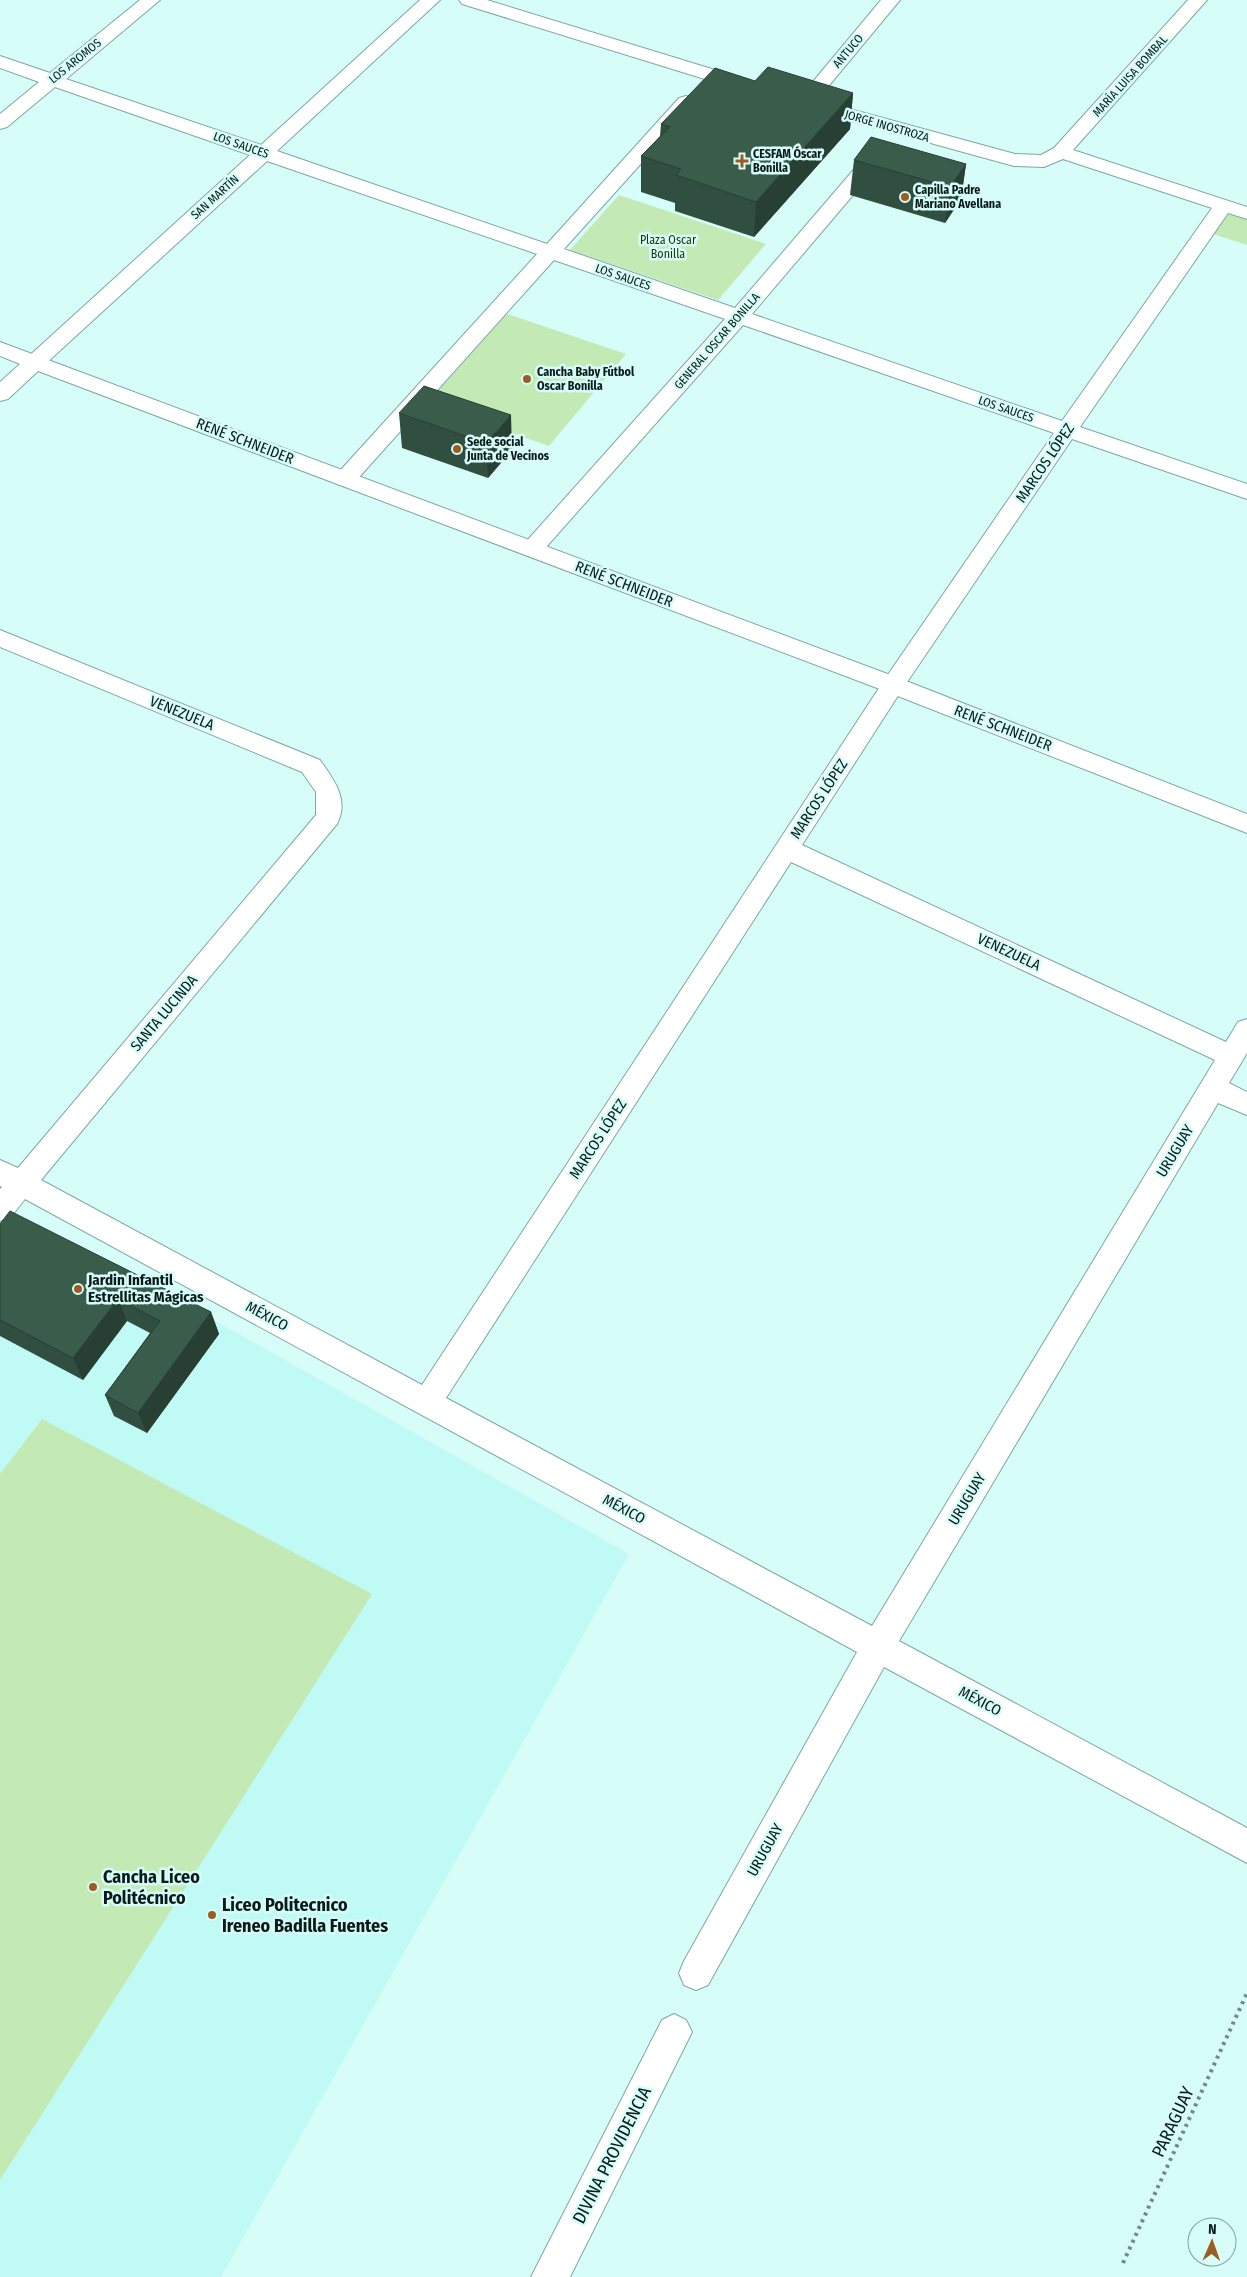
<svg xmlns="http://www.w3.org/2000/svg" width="1247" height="2277" font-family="'Fira Sans Condensed',sans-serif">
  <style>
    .built { fill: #c0faf4 }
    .green { fill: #c3eab4 }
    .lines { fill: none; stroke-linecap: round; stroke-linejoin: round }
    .street-casing { stroke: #7ba8a4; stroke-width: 2 }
    .secondary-casing { stroke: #7ba8a4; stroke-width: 2 }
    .path { stroke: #6f8a88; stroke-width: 4; stroke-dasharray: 3 4.5; stroke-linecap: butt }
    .street { fill: #fff; fill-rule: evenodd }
    .secondary { fill: #fff; fill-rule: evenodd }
    .wall { fill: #314f40 }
    .shaded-wall { fill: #284034 }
    .building { fill: #395c4b; stroke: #284034 }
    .poi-dot { fill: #9b5d23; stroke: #d7fdf9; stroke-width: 2 }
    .labels { text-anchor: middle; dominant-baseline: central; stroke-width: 5; stroke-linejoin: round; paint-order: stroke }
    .far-street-label { font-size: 12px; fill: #081a19; stroke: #d7fdf9 }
    .far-poi-label { font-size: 12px; font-weight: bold; fill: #081a19; stroke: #d7fdf9; text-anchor: start }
    .far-park-label { font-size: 12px; fill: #163406; stroke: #d7fdf9 }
    .street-label { font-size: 15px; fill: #081a19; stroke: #d7fdf9 }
    .poi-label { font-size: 15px; font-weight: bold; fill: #081a19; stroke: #d7fdf9; text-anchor: start }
    .near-poi-label { font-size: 18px; font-weight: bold; fill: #081a19; stroke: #d7fdf9; text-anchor: start }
    .near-street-label { font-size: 18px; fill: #081a19; stroke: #d7fdf9 }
  </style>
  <rect width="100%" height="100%" fill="#d7fdf9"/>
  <polygon class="built" points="22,1216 246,1338 629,1554 221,2277 0,2277 0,1240"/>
  <g class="green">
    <polygon points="619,195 766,244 718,300 570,250"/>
    <polygon points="1229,214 1247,220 1247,245 1210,233"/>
    <polygon points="507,314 626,354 549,446 427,403"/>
    <polygon points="42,1419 372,1594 0,2180 0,1474"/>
  </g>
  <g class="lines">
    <g class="street-casing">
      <g id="street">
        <path d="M140,0H160L66,79L261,145L420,0H440L277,151L547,244L679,98L686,96L693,98L695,102L693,106L564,249L735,308L868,153L875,151L882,153L885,157L882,161L752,314L1062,421L1212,208L1063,159L1044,167L1014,166L807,109L798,106L796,102L881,0H900L817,100L1015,154L1041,155L1054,148L1188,0H1207L1073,150L1247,207V219L1228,213L1080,427L1247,484V499L1072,439L901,691L802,845L1226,1042L1238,1022L1247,1019V1053L1229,1083L1247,1092V1115L1218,1103L899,1641L1247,1828V1863L884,1667L708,1985L696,1990L684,1985L679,1973L684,1961L857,1652L25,1199L10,1218L0,1221V1189L2,1187L0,1186V1160L18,1168L316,815V792L302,772L0,647V630L320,760C333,779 350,799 337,824L41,1180L422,1385L885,679L1054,433L743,325L540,554L532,557L524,554L521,549L524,544L725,319L554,260L353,484L345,486L337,484L334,479L337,474L537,254L267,161L42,367L35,369L28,367L25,362L28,357L250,155L55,87L7,127L0,129V114L39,82L0,68V56L50,73ZM791,862L1215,1060L872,1626L446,1398Z"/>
        <polygon points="459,0 487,0 751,81 753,85 751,89 744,91 737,89 462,4"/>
        <polygon points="674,2014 686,2020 692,2032 570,2277 531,2277 662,2020"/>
      </g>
    </g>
    <g class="secondary-casing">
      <polygon id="secondary" points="0,342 901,679 1247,814 1247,833 885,691 38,371 8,399 0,401 0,382 20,364 0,356"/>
    </g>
    <polyline class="path" points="1123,2263 1247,1993"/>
    <use href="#street" class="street"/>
    <use href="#secondary" class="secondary"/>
  </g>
  <g class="wall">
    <polygon points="755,81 853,93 850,129 754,237 675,211 675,203 641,192 641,156 660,136 661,124"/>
    <polygon points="854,160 966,164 961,199 945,223 850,195"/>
    <polygon points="399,413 512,450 488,478 402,448"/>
    <polygon points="0,1224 211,1312 219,1334 147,1433 114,1416 105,1395 150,1333 127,1321 83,1380 0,1336"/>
  </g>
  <g class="shaded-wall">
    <polygon points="853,93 850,129 754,237 756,202"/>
    <polygon points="966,164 961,199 945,223 950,187"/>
    <polygon points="511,415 512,450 488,478 486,443"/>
    <polygon points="118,1299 127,1321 83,1380 73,1358"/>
    <polygon points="211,1312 219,1334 147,1433 138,1413"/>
  </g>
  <g class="building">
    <polygon points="768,67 853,93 756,202 676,175 681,169 641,156 670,127 661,124 715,68 755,81"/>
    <polygon points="871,137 966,164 950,187 854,160"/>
    <polygon points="424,386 511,415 486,443 399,413"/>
    <polygon points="10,1211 211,1312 138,1413 105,1395 160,1321 118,1299 73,1358 0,1320 0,1224"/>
  </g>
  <g class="poi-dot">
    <path d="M739.5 153.5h5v5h5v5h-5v5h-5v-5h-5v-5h5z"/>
    <circle cx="905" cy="197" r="5"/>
    <circle cx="527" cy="379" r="5"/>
    <circle cx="457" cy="449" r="5"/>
    <circle cx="78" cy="1289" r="5"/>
    <circle cx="93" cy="1887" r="5"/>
    <circle cx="212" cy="1915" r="5"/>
  </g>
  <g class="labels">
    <g class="far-street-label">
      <text transform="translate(848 51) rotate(-50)">ANTUCO</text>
      <text transform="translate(75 61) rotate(-39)">LOS AROMOS</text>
      <text transform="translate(1130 76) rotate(-48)">MARÍA LUISA BOMBAL</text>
      <text transform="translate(887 126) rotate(16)">JORGE INOSTROZA</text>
      <text transform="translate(241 145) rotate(19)">LOS SAUCES</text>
      <text transform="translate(215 197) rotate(-42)">SAN MARTÍN</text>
      <text transform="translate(623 277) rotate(19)">LOS SAUCES</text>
      <text transform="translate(717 341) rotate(-49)">GENERAL OSCAR BONILLA</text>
      <text transform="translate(1006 409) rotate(19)">LOS SAUCES</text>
    </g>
    <g class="far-poi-label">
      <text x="753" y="154">CESFAM Óscar<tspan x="753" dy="14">Bonilla</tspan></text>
      <text x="915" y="190">Capilla Padre<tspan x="915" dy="14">Mariano Avellana</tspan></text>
      <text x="537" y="372">Cancha Baby Fútbol<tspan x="537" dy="14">Oscar Bonilla</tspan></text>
      <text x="467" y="442">Sede social<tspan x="467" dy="14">Junta de Vecinos</tspan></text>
    </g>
    <g class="far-park-label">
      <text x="668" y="240">Plaza Oscar<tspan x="668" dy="14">Bonilla</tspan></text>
    </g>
    <g class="street-label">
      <text transform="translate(245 441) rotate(21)">RENÉ SCHNEIDER</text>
      <text transform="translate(1045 463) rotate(-56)">MARCOS LÓPEZ</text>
      <text transform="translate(624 584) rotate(21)">RENÉ SCHNEIDER</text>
      <text transform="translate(182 713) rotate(22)">VENEZUELA</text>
      <text transform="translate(1003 728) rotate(21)">RENÉ SCHNEIDER</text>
      <text transform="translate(819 799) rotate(-57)">MARCOS LÓPEZ</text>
      <text transform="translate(1009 952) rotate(25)">VENEZUELA</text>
      <text transform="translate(164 1013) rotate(-50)">SANTA LUCINDA</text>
      <text transform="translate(598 1139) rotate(-57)">MARCOS LÓPEZ</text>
      <text transform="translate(1175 1151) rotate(-59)">URUGUAY</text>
      <text transform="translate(267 1316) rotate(28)">MÉXICO</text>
      <text transform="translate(967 1499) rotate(-59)">URUGUAY</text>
      <text transform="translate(624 1509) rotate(28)">MÉXICO</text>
      <text transform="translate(980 1701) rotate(28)">MÉXICO</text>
      <text transform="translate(765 1850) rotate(-61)">URUGUAY</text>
    </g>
    <g class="poi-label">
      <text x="88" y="1280">Jardin Infantil<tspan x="88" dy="17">Estrellitas Mágicas</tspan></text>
    </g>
    <g class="near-poi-label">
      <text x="103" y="1877">Cancha Liceo<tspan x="103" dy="21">Politécnico</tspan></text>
      <text x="222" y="1905">Liceo Politecnico<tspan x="222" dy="21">Ireneo Badilla Fuentes</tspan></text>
    </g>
    <g class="near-street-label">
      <text transform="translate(1173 2122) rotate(-65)">PARAGUAY</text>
      <text transform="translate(612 2155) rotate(-63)">DIVINA PROVIDENCIA</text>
    </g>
  </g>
  <g transform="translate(1212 2242) rotate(2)"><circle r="24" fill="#d7fdf9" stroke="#84a29f"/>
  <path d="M0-4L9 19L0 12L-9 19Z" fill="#9b5d23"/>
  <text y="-8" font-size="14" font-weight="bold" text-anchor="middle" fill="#081a19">N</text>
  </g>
</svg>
